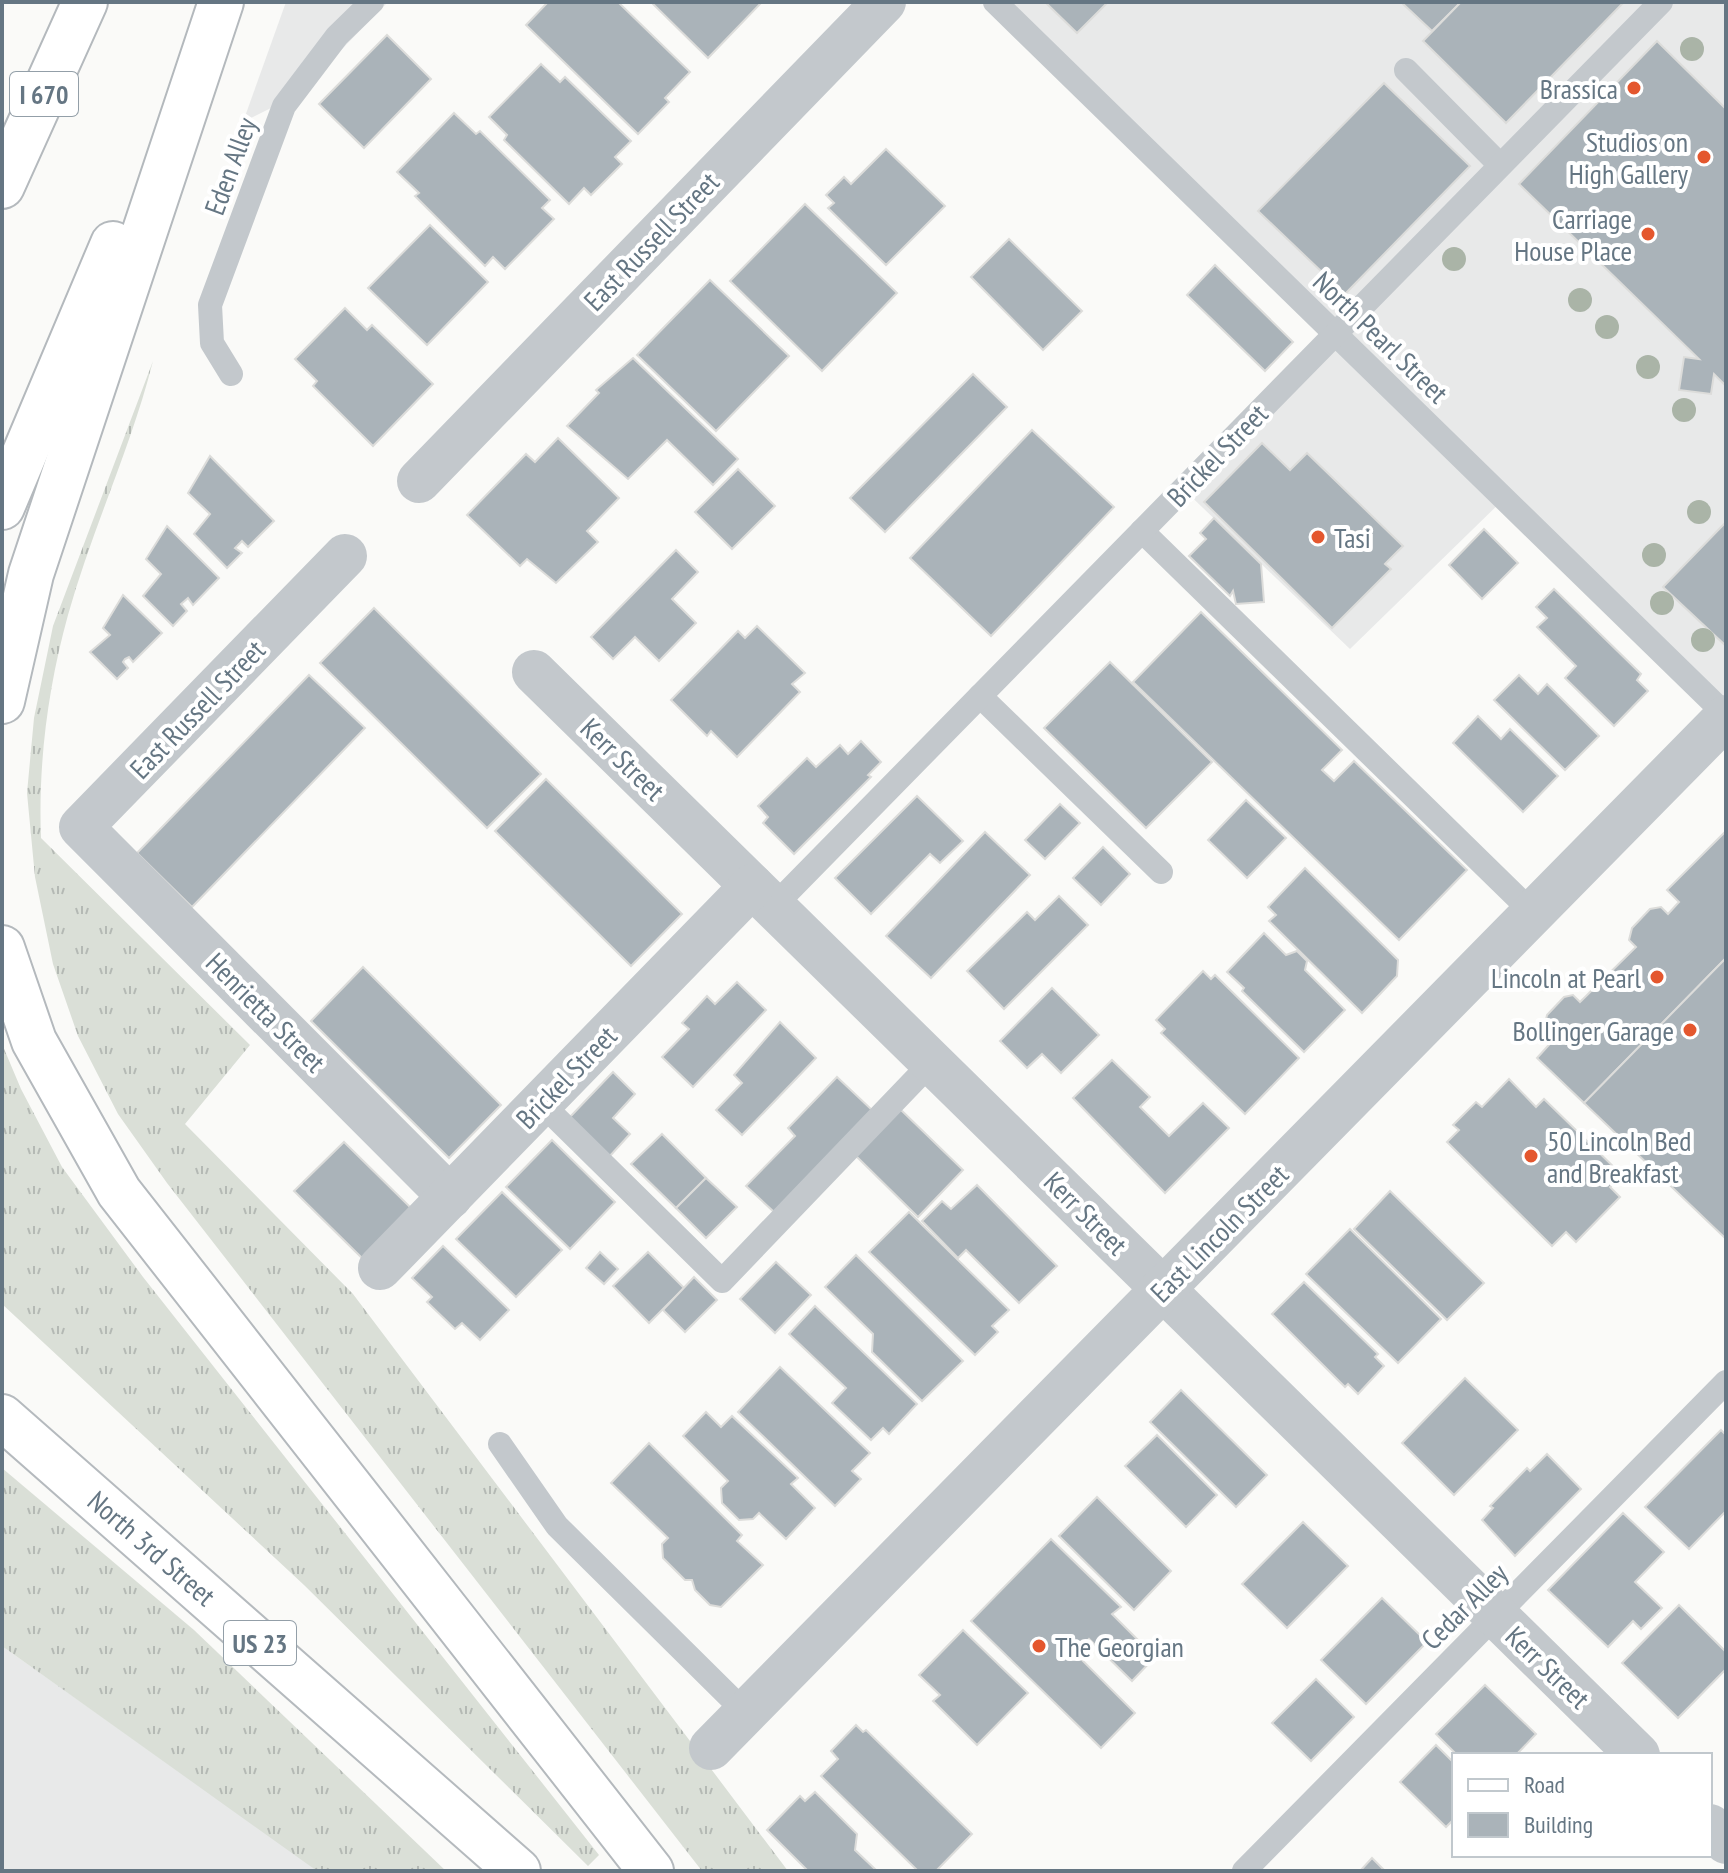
<svg xmlns="http://www.w3.org/2000/svg" width="1728" height="1873" font-family="'PT Sans Narrow',sans-serif">
  <style>
    .built { fill: #e8e9e9 }
    .grass { fill: url(#grass-tufts) }
    .building { fill: #aab3b9; stroke: #dcdcda; stroke-width: 2 }
    .lines { fill: none; stroke-linecap: round; stroke-linejoin: round }
    .primary-casing { stroke: #b5babe; stroke-width: 48 }
    .motorway-casing { stroke: #b4b9bd; stroke-width: 48 }
    .service { stroke: #c3c8cc; stroke-width: 24 }
    .minor { stroke: #c3c8cc; stroke-width: 44 }
    .primary { stroke: #fff; stroke-width: 44 }
    .motorway { stroke: #fff; stroke-width: 44 }
    .tree { fill: #aab4a7 }
    .poi-dot { fill: #e4572e; stroke: #fff; stroke-width: 3 }
    .labels { text-anchor: middle; dominant-baseline: central; stroke-width: 8; stroke-linejoin: round; paint-order: stroke }
    .shield { fill: #fff; stroke: #939fa8; stroke-width: 2 }
    .shield-label { font-size: 26px; font-weight: bold; fill: #657683 }
    .poi-label { font-size: 28px; fill: #657683; stroke: #fff; text-anchor: end }
    .street-label { font-size: 28px; fill: #657683; stroke: #fff }
  </style>
  <defs>
    <pattern id="grass-tufts" width="24" height="20" patternUnits="userSpaceOnUse" patternTransform="scale(2)"><rect width="24" height="20" fill="#dadfd7"/><path d="M3 7l-1-3M5 7V3M7 7l1-3M15 17l-1-3M17 17v-4M19 17l1-3" fill="none" stroke="#b4b9b4"/></pattern>
  </defs>
  <rect width="100%" height="100%" fill="#fafaf8"/>
  <g class="built">
    <polygon points="286,2 388,2 297,95 243,122"/>
    <polygon points="1011,2 1726,2 1726,708 1510,493 1350,649 1177,483 1336,325"/>
    <polygon points="2,1646 301,1858 317,1871 2,1871"/>
  </g>
  <g class="grass">
    <path d="M153,361C131,448 92,529 68,615C48,687 38,764 41,838L250,1045L185,1124L353,1294L788,1871H702L167,1183L118,1114L78,1036L53,964L35,877L27,793L34,718L53,626Z"/>
    <polygon points="2,1044 21,1089 62,1167 143,1277 599,1855 588,1866 304,1585 2,1304"/>
    <polygon points="2,1468 194,1630 446,1871 317,1871 2,1646"/>
  </g>
  <g class="building">
    <polygon points="548,2 618,2 690,72 665,98 669,102 638,134 526,25"/>
    <polygon points="651,2 762,2 708,58"/>
    <polygon points="1045,2 1108,2 1077,33"/>
    <polygon points="1401,2 1461,2 1432,31"/>
    <polygon points="1461,2 1622,2 1623,3 1506,123 1423,41"/>
    <polygon points="387,35 431,79 364,148 319,104"/>
    <polygon points="1657,41 1726,109 1726,386 1714,374 1711,394 1679,390 1684,357 1699,359 1519,184"/>
    <polygon points="541,64 560,82 565,77 631,141 615,157 622,164 591,195 584,188 569,204 504,140 507,135 489,117"/>
    <polygon points="1384,83 1470,166 1345,294 1258,211"/>
    <polygon points="454,113 476,134 480,131 550,200 542,208 554,219 505,269 493,257 485,266 415,196 419,193 397,172"/>
    <polygon points="886,149 945,206 886,265 828,208 834,203 826,195 844,177 851,184"/>
    <polygon points="805,204 897,293 822,371 730,281"/>
    <polygon points="430,225 488,282 427,345 368,288"/>
    <polygon points="1009,239 1082,311 1043,350 971,277"/>
    <polygon points="1215,265 1293,342 1265,371 1187,295"/>
    <polygon points="710,280 789,356 716,431 637,355"/>
    <polygon points="345,308 367,330 372,325 433,384 373,446 313,386 317,381 295,359"/>
    <polygon points="633,358 738,459 713,485 667,440 628,479 567,426 599,393 596,390"/>
    <polygon points="973,374 1007,407 885,532 850,498"/>
    <polygon points="1032,430 1114,507 991,636 910,558"/>
    <polygon points="558,438 619,498 587,531 598,542 556,583 527,559 520,566 467,515 526,454 535,462"/>
    <polygon points="1262,443 1290,470 1307,453 1403,546 1385,564 1391,569 1332,628 1204,502"/>
    <polygon points="210,456 274,521 248,547 242,541 235,548 242,553 227,568 194,534 210,514 188,493"/>
    <polygon points="738,469 775,506 732,549 695,512"/>
    <polygon points="1214,518 1261,564 1264,602 1236,604 1233,591 1230,596 1189,556 1206,539 1200,533"/>
    <polygon points="1726,522 1726,644 1725,645 1663,587"/>
    <polygon points="167,526 219,578 193,605 188,598 181,604 187,611 173,626 143,596 161,574 146,559"/>
    <polygon points="1484,529 1518,563 1482,599 1449,565"/>
    <polygon points="676,550 698,572 672,599 696,623 659,661 635,637 613,659 591,637"/>
    <polygon points="1554,589 1641,674 1637,680 1648,691 1614,726 1565,678 1576,666 1537,627 1547,618 1536,607"/>
    <polygon points="123,595 162,633 133,662 129,657 125,659 123,662 128,668 117,679 90,652 110,635 103,628"/>
    <polygon points="374,608 541,774 487,828 320,663"/>
    <polygon points="1201,612 1342,750 1322,770 1334,781 1354,761 1467,870 1399,940 1133,682"/>
    <polygon points="757,626 805,673 792,684 800,692 737,757 711,731 707,736 671,700 738,631 745,638"/>
    <polygon points="1110,662 1212,762 1146,828 1044,728"/>
    <polygon points="309,675 365,728 192,907 137,853"/>
    <polygon points="1519,675 1538,694 1547,684 1599,736 1565,770 1494,700"/>
    <polygon points="1478,716 1501,739 1510,729 1558,776 1523,812 1453,743"/>
    <polygon points="861,741 881,762 868,775 871,777 794,854 763,823 768,817 758,806 807,758 816,767 840,745 848,754"/>
    <polygon points="546,779 682,914 631,966 495,831"/>
    <polygon points="917,796 963,841 940,863 930,854 871,914 835,878"/>
    <polygon points="1246,800 1286,838 1247,878 1208,840"/>
    <polygon points="1060,804 1080,823 1045,859 1025,840"/>
    <polygon points="1726,831 1726,958 1584,1103 1537,1058 1557,1036 1545,1024 1547,1015 1564,997 1573,995 1580,1002 1636,947 1629,940 1632,928 1650,909 1661,907 1668,914 1679,902 1667,890"/>
    <polygon points="985,832 1030,875 931,978 886,936"/>
    <polygon points="1103,847 1130,874 1101,905 1073,878"/>
    <polygon points="1305,868 1398,960 1397,976 1362,1013 1269,921 1276,915 1268,907"/>
    <polygon points="1059,896 1088,925 1004,1009 967,971 1027,912 1035,920"/>
    <polygon points="1264,933 1286,955 1297,951 1307,961 1305,970 1345,1010 1304,1052 1242,991 1244,988 1227,972"/>
    <polygon points="1726,958 1726,1239 1584,1103"/>
    <polygon points="363,967 501,1105 449,1158 311,1021"/>
    <polygon points="1203,971 1211,979 1215,975 1299,1058 1245,1114 1161,1033 1165,1029 1156,1020"/>
    <polygon points="737,982 766,1010 693,1087 662,1057 689,1029 682,1023 707,996 715,1004"/>
    <polygon points="1052,988 1099,1035 1061,1073 1042,1054 1027,1068 1000,1041"/>
    <polygon points="780,1022 816,1058 742,1135 716,1110 742,1083 734,1075"/>
    <polygon points="1112,1060 1150,1097 1140,1107 1169,1136 1203,1103 1229,1128 1165,1193 1073,1098"/>
    <polygon points="613,1072 635,1094 613,1118 630,1134 609,1157 569,1118"/>
    <polygon points="837,1077 872,1110 774,1212 746,1186 795,1136 788,1128"/>
    <polygon points="1509,1079 1536,1107 1544,1099 1622,1175 1610,1187 1620,1197 1576,1242 1566,1232 1552,1246 1447,1142 1459,1130 1453,1125 1476,1102 1482,1107"/>
    <polygon points="900,1109 963,1170 918,1217 855,1155"/>
    <polygon points="662,1134 706,1178 676,1208 631,1164"/>
    <polygon points="552,1140 615,1202 570,1249 506,1187"/>
    <polygon points="344,1142 411,1208 362,1258 294,1191"/>
    <polygon points="706,1178 737,1207 706,1238 676,1208"/>
    <polygon points="977,1185 1057,1266 1019,1303 966,1250 958,1258 922,1221 942,1201 951,1209"/>
    <polygon points="1390,1191 1484,1283 1447,1320 1354,1229"/>
    <polygon points="502,1192 562,1250 516,1297 456,1239"/>
    <polygon points="909,1212 1009,1310 992,1326 998,1332 975,1355 869,1252"/>
    <polygon points="1350,1229 1441,1319 1398,1363 1306,1274"/>
    <polygon points="443,1246 509,1310 480,1340 462,1323 455,1329 427,1302 432,1297 412,1278"/>
    <polygon points="600,1252 618,1269 604,1284 586,1268"/>
    <polygon points="648,1252 684,1288 649,1323 613,1286"/>
    <polygon points="856,1255 963,1361 922,1401 872,1352 873,1334 825,1287"/>
    <polygon points="776,1262 811,1295 775,1333 740,1299"/>
    <polygon points="694,1277 717,1300 685,1332 663,1310"/>
    <polygon points="1304,1282 1378,1354 1375,1357 1384,1366 1358,1394 1348,1384 1345,1387 1272,1314"/>
    <polygon points="815,1306 917,1404 889,1434 883,1428 871,1440 832,1403 846,1388 789,1334"/>
    <polygon points="780,1367 870,1453 852,1471 861,1479 835,1506 738,1412"/>
    <polygon points="1465,1378 1518,1430 1454,1495 1402,1443"/>
    <polygon points="1181,1390 1267,1475 1236,1507 1150,1422"/>
    <polygon points="706,1412 721,1427 732,1416 798,1478 791,1484 815,1508 786,1539 759,1513 753,1519 739,1520 722,1503 721,1488 728,1481 683,1436"/>
    <polygon points="1721,1430 1726,1435 1726,1511 1689,1549 1645,1507"/>
    <polygon points="1157,1435 1217,1495 1186,1527 1125,1466"/>
    <polygon points="649,1443 742,1535 737,1541 763,1565 721,1607 710,1605 695,1590 692,1580 685,1580 663,1558 662,1544 668,1538 611,1483"/>
    <polygon points="1547,1454 1581,1489 1515,1556 1482,1520 1493,1508 1490,1506 1527,1468 1530,1471"/>
    <polygon points="1097,1497 1171,1571 1134,1610 1059,1536"/>
    <polygon points="1623,1513 1664,1552 1635,1582 1662,1608 1641,1629 1633,1621 1608,1647 1548,1590"/>
    <polygon points="1303,1522 1348,1566 1287,1628 1242,1584"/>
    <polygon points="1051,1539 1121,1607 1112,1614 1155,1657 1132,1681 1089,1639 1075,1653 1135,1713 1101,1748 971,1621"/>
    <polygon points="1382,1598 1427,1642 1366,1704 1321,1660"/>
    <polygon points="1679,1605 1726,1652 1726,1669 1678,1718 1622,1663"/>
    <polygon points="963,1630 1028,1693 977,1745 933,1701 940,1695 919,1675"/>
    <polygon points="1316,1679 1354,1717 1311,1761 1272,1723"/>
    <polygon points="1485,1685 1536,1734 1516,1755 1457,1755 1436,1734"/>
    <polygon points="856,1725 863,1732 866,1730 972,1834 936,1871 918,1871 821,1776 838,1759 831,1751"/>
    <polygon points="1436,1745 1454,1763 1454,1819 1446,1827 1400,1782"/>
    <polygon points="815,1792 857,1834 855,1850 877,1871 808,1871 767,1830 800,1796 805,1801"/>
    <polygon points="1372,1858 1385,1871 1360,1871"/>
  </g>
  <g class="lines">
    <g class="primary-casing">
      <polyline id="primary" points="2,1417 518,1871"/>
    </g>
    <g class="motorway-casing">
      <g id="motorway">
        <polyline points="2,186 85,2"/>
        <polyline points="2,507 113,244"/>
        <polyline points="2,701 31,574 221,2"/>
        <polyline points="2,948 34,1041 119,1192 651,1871"/>
      </g>
    </g>
    <g class="service">
      <polyline points="995,2 1726,715"/>
      <polyline points="1406,70 1500,165"/>
      <polyline points="231,374 212,343 210,305 284,106 337,36 372,2"/>
      <polyline points="1142,531 1533,913"/>
      <polyline points="980,696 1161,872"/>
      <polyline points="773,907 1661,2"/>
      <polyline points="541,1103 722,1281 932,1062"/>
      <polyline points="500,1444 557,1526 745,1712"/>
      <polyline points="1244,1871 1726,1382"/>
    </g>
    <g class="minor">
      <polyline points="419,481 884,2"/>
      <polyline points="345,556 81,827 450,1197"/>
      <polyline points="534,672 1638,1755"/>
      <polyline points="380,1268 752,886"/>
      <polyline points="711,1748 1726,717"/>
      <polyline points="1710,1826 1726,1842"/>
    </g>
    <use href="#primary" class="primary"/>
    <use href="#motorway" class="motorway"/>
  </g>
  <g class="tree">
    <circle cx="1692" cy="49" r="12"/>
    <circle cx="1454" cy="259" r="12"/>
    <circle cx="1580" cy="300" r="12"/>
    <circle cx="1607" cy="327" r="12"/>
    <circle cx="1648" cy="367" r="12"/>
    <circle cx="1684" cy="410" r="12"/>
    <circle cx="1699" cy="512" r="12"/>
    <circle cx="1654" cy="555" r="12"/>
    <circle cx="1662" cy="603" r="12"/>
    <circle cx="1703" cy="640" r="12"/>
  </g>
  <g class="poi-dot">
    <circle cx="1634" cy="88" r="8"/>
    <circle cx="1704" cy="157" r="8"/>
    <circle cx="1648" cy="234" r="8"/>
    <circle cx="1318" cy="537" r="8"/>
    <circle cx="1657" cy="977" r="8"/>
    <circle cx="1690" cy="1030" r="8"/>
    <circle cx="1531" cy="1156" r="8"/>
    <circle cx="1039" cy="1646" r="8"/>
  </g>
  <g class="labels">
    <g class="shield">
      <rect x="10" y="72" width="68" height="44" rx="6"/>
      <rect x="224" y="1621" width="72" height="44" rx="6"/>
    </g>
    <g class="shield-label">
      <text x="44" y="94">I 670</text>
      <text x="260" y="1643">US 23</text>
    </g>
    <g class="poi-label">
      <text x="1618" y="88">Brassica</text>
      <text x="1688" y="141">Studios on<tspan x="1688" dy="32">High Gallery</tspan></text>
      <text x="1632" y="218">Carriage<tspan x="1632" dy="32">House Place</tspan></text>
      <text x="1334" y="537" text-anchor="start">Tasi</text>
      <text x="1641" y="977">Lincoln at Pearl</text>
      <text x="1674" y="1030">Bollinger Garage</text>
      <text x="1547" y="1140" text-anchor="start">50 Lincoln Bed<tspan x="1547" dy="32">and Breakfast</tspan></text>
      <text x="1055" y="1646" text-anchor="start">The Georgian</text>
    </g>
    <g class="street-label">
      <text transform="translate(230 166) rotate(-70)">Eden Alley</text>
      <text transform="translate(651 241) rotate(-46)">East Russell Street</text>
      <text transform="translate(1381 337) rotate(44)">North Pearl Street</text>
      <text transform="translate(1217 455) rotate(-46)">Brickel Street</text>
      <text transform="translate(197 709) rotate(-46)">East Russell Street</text>
      <text transform="translate(623 759) rotate(44)">Kerr Street</text>
      <text transform="translate(266 1012) rotate(45)">Henrietta Street</text>
      <text transform="translate(566 1077) rotate(-46)">Brickel Street</text>
      <text transform="translate(1086 1213) rotate(45)">Kerr Street</text>
      <text transform="translate(1219 1233) rotate(-45)">East Lincoln Street</text>
      <text transform="translate(152 1548) rotate(41)">North 3rd Street</text>
      <text transform="translate(1464 1606) rotate(-45)">Cedar Alley</text>
      <text transform="translate(1548 1667) rotate(44)">Kerr Street</text>
    </g>
  </g>
  <rect width="1728" height="1873" fill="none" stroke="#657683" stroke-width="8"/>
  <rect x="1452" y="1753" width="260" height="104" fill="#ffffff" stroke="#c1c8cd" stroke-width="2"/>
  <rect x="1468" y="1779" width="40" height="12" fill="#ffffff" stroke="#c1c8cd" stroke-width="2"/>
  <text x="1524" y="1793" font-size="24" fill="#657683">Road</text>
  <rect x="1468" y="1813" width="40" height="24" fill="#aab3b9" stroke="#c1c8cd" stroke-width="2"/>
  <text x="1524" y="1833" font-size="24" fill="#657683">Building</text>
</svg>
